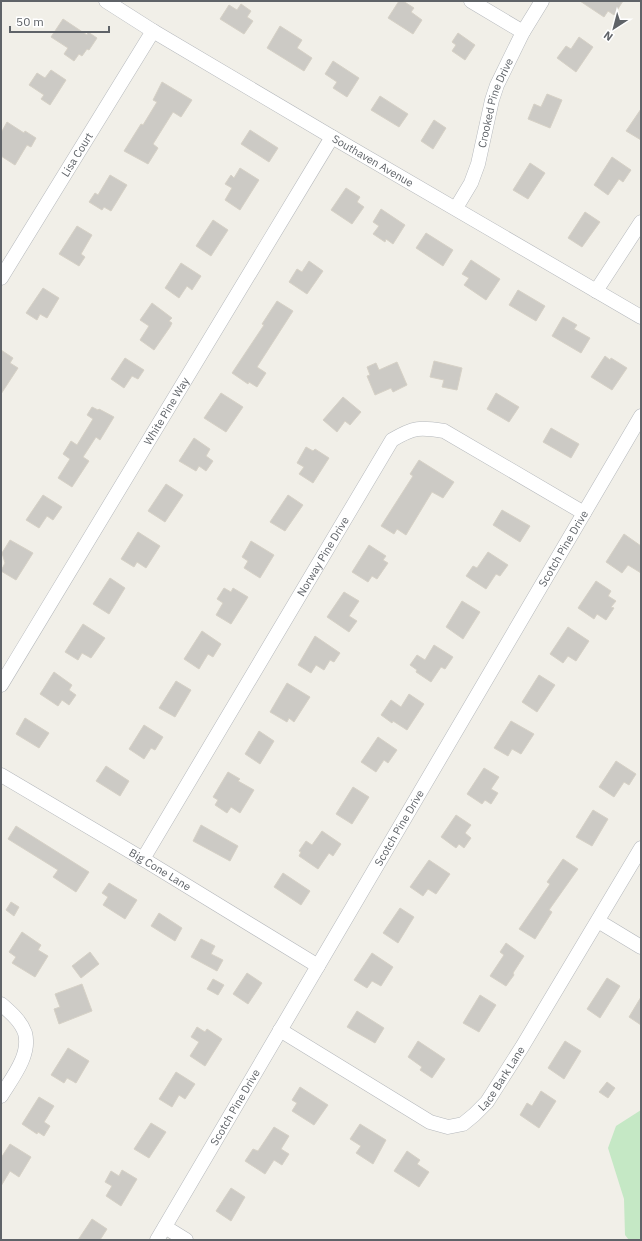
<svg xmlns="http://www.w3.org/2000/svg" width="642" height="1241" font-family="'IBM Plex Sans',sans-serif">
  <style>
    .green { fill: #c5e8c5 }
    .building { fill: #cccac5; stroke: #d6d1c6 }
    .lines { fill: none; stroke-linecap: round; stroke-linejoin: round }
    .minor-casing { stroke: #b5b8bc; stroke-width: 15 }
    .minor { stroke: #fff; stroke-width: 14 }
    .labels { text-anchor: middle; dominant-baseline: central; stroke-width: 3; stroke-linejoin: round; paint-order: stroke }
    .street-label { font-size: 11px; fill: #5f6368; stroke: #fff }
  </style>
  <rect width="100%" height="100%" fill="#f1efe8"/>
  <polygon class="green" points="641,1110 641,1240 629,1240 625,1235 624,1199 608,1148 616,1126"/>
  <g class="building">
    <polygon points="399,1 403,1 414,8 411,12 422,20 413,34 388,18"/>
    <polygon points="580,1 623,1 614,15 608,11 604,17"/>
    <polygon points="241,4 251,11 247,17 253,21 244,34 220,19 229,5 237,10"/>
    <polygon points="63,19 87,35 88,32 97,38 89,50 87,49 82,56 79,54 74,61 64,54 68,48 51,37"/>
    <polygon points="280,26 302,40 297,48 312,58 304,71 267,48"/>
    <polygon points="458,33 475,45 465,60 452,51 456,45 452,42"/>
    <polygon points="579,37 593,47 576,72 557,58 566,46 571,49"/>
    <polygon points="333,61 359,78 347,97 333,88 337,82 325,74"/>
    <polygon points="51,70 66,80 50,105 41,99 44,95 29,85 37,73 45,78"/>
    <polygon points="162,82 192,100 181,117 173,112 153,144 158,148 148,164 124,151 141,124 143,125 157,102 153,100"/>
    <polygon points="547,94 562,100 550,128 528,119 534,104 541,107"/>
    <polygon points="380,96 408,114 399,127 371,110"/>
    <polygon points="641,109 641,140 626,131"/>
    <polygon points="434,120 446,128 433,149 421,141"/>
    <polygon points="7,122 24,133 25,131 36,138 31,147 27,145 15,165 1,156 1,133"/>
    <polygon points="250,130 278,148 269,162 241,144"/>
    <polygon points="612,157 631,170 623,182 619,179 608,195 594,185"/>
    <polygon points="530,163 545,173 528,199 513,190"/>
    <polygon points="240,168 259,180 240,210 225,200 232,188 225,184 231,175 234,178"/>
    <polygon points="110,175 127,185 111,211 104,207 102,210 89,202 95,193 98,195"/>
    <polygon points="346,188 360,197 357,202 364,207 352,224 331,210"/>
    <polygon points="381,209 405,225 393,244 386,239 385,242 373,234 379,226 373,222"/>
    <polygon points="585,212 600,222 582,247 568,238"/>
    <polygon points="213,220 228,230 211,256 196,246"/>
    <polygon points="77,226 92,235 81,254 85,257 79,266 59,254"/>
    <polygon points="426,233 453,250 443,266 416,248"/>
    <polygon points="471,260 500,279 486,300 464,285 469,278 462,274"/>
    <polygon points="309,261 323,271 307,294 289,282 297,269 302,272"/>
    <polygon points="181,263 201,276 192,290 187,286 179,298 165,288"/>
    <polygon points="43,288 59,298 47,318 40,314 37,320 26,313"/>
    <polygon points="518,290 545,306 536,321 509,305"/>
    <polygon points="277,301 293,311 257,367 266,373 257,387 249,382 248,384 232,373 264,325 262,324"/>
    <polygon points="152,303 172,318 169,321 172,323 170,327 154,350 140,340 149,326 140,320"/>
    <polygon points="563,317 577,325 574,329 590,338 581,353 552,336"/>
    <polygon points="1,350 13,358 10,363 18,368 1,394"/>
    <polygon points="605,356 610,360 611,358 627,368 612,390 591,377"/>
    <polygon points="125,358 144,370 138,379 132,376 124,388 111,379"/>
    <polygon points="434,361 462,368 457,390 442,387 444,380 430,377"/>
    <polygon points="397,362 407,385 393,392 391,388 375,395 367,376 370,375 367,367 376,363 379,370"/>
    <polygon points="221,393 243,407 226,432 204,418"/>
    <polygon points="496,393 519,407 509,422 487,409"/>
    <polygon points="343,397 361,412 350,425 345,421 337,432 323,420"/>
    <polygon points="92,407 98,410 99,409 114,417 100,440 96,437 83,457 89,461 72,487 58,478 70,459 63,454 71,441 77,445 93,419 87,415"/>
    <polygon points="551,428 579,444 571,458 543,442"/>
    <polygon points="194,438 210,449 206,456 213,461 206,471 199,466 196,471 179,461"/>
    <polygon points="306,447 313,451 315,449 329,458 313,483 299,474 304,467 297,463"/>
    <polygon points="419,460 454,482 443,498 432,492 406,535 397,529 394,534 381,526 413,476 410,474"/>
    <polygon points="166,484 183,495 165,522 148,511"/>
    <polygon points="43,495 62,507 53,520 47,516 39,528 26,520"/>
    <polygon points="288,495 303,505 285,531 270,522"/>
    <polygon points="502,510 530,526 520,542 493,525"/>
    <polygon points="138,532 160,546 146,568 137,562 134,567 121,559"/>
    <polygon points="624,534 641,546 641,573 628,565 622,573 606,562"/>
    <polygon points="10,540 33,553 16,580 1,571 5,563 2,553"/>
    <polygon points="251,541 274,555 260,578 244,568 248,561 242,557"/>
    <polygon points="369,545 386,556 383,560 388,563 377,579 372,576 368,582 352,572"/>
    <polygon points="488,552 508,565 500,576 496,574 486,589 466,576 473,566 477,568"/>
    <polygon points="110,578 125,588 109,614 93,604"/>
    <polygon points="596,581 611,591 608,596 616,601 611,607 614,608 606,620 597,614 594,619 578,608"/>
    <polygon points="224,588 231,592 233,588 248,597 231,624 216,615 223,603 217,599"/>
    <polygon points="344,592 359,601 349,616 357,621 349,632 327,617"/>
    <polygon points="462,601 480,612 463,639 446,627"/>
    <polygon points="83,624 105,638 91,658 82,653 78,660 65,652"/>
    <polygon points="568,627 589,641 576,661 568,656 563,663 550,654"/>
    <polygon points="202,631 221,644 213,657 208,654 199,669 184,659"/>
    <polygon points="315,636 340,653 334,662 330,660 324,670 316,665 311,673 298,665"/>
    <polygon points="434,645 453,657 445,669 441,667 431,682 416,672 417,670 410,665 417,655 425,660"/>
    <polygon points="54,672 72,685 69,690 76,695 69,705 62,700 58,706 40,694"/>
    <polygon points="539,675 555,685 537,712 522,702"/>
    <polygon points="176,681 191,690 175,717 159,708"/>
    <polygon points="287,683 310,697 294,722 289,718 287,722 270,712"/>
    <polygon points="409,694 424,704 407,730 393,721 392,723 381,715 391,700 401,707"/>
    <polygon points="25,718 49,733 39,748 16,734"/>
    <polygon points="511,721 534,734 521,754 512,749 508,756 494,748"/>
    <polygon points="144,725 163,737 155,750 151,748 144,759 129,749"/>
    <polygon points="259,731 274,741 260,764 245,754"/>
    <polygon points="378,737 397,750 388,763 384,760 376,772 361,762"/>
    <polygon points="616,761 636,774 629,785 624,782 614,797 599,787"/>
    <polygon points="106,766 129,781 120,796 96,781"/>
    <polygon points="484,768 499,777 491,789 498,793 491,804 485,800 482,804 467,794"/>
    <polygon points="228,772 240,779 238,781 254,790 240,813 231,807 227,813 215,805 218,800 213,797"/>
    <polygon points="353,787 369,797 352,824 336,814"/>
    <polygon points="593,810 608,819 592,846 576,837"/>
    <polygon points="456,815 471,825 465,833 471,838 464,848 459,844 456,848 441,837"/>
    <polygon points="201,825 238,846 230,861 193,841"/>
    <polygon points="16,826 89,872 76,892 53,877 58,870 8,839"/>
    <polygon points="322,831 341,844 333,856 329,853 318,869 299,856 301,852 299,851 306,841 312,845"/>
    <polygon points="563,859 578,869 549,910 552,912 535,939 519,929 550,884 547,882"/>
    <polygon points="429,860 450,874 436,894 428,889 423,896 410,887"/>
    <polygon points="283,873 310,891 301,905 274,887"/>
    <polygon points="109,883 137,900 125,919 103,905 108,897 102,893"/>
    <polygon points="11,902 19,907 14,916 6,910"/>
    <polygon points="400,908 414,917 398,943 383,933"/>
    <polygon points="159,913 182,928 175,941 151,926"/>
    <polygon points="22,932 41,945 38,950 48,956 35,977 12,963 16,957 9,952"/>
    <polygon points="201,939 215,946 211,954 223,960 217,971 191,957"/>
    <polygon points="506,943 524,956 513,973 514,975 506,986 490,976 504,955 500,952"/>
    <polygon points="90,952 99,964 81,978 72,966"/>
    <polygon points="372,953 393,967 381,986 372,981 367,988 354,980"/>
    <polygon points="247,973 262,983 248,1004 233,994"/>
    <polygon points="607,978 620,986 600,1018 587,1009"/>
    <polygon points="213,979 224,985 218,995 207,989"/>
    <polygon points="82,984 92,1011 59,1024 54,1009 60,1007 55,994"/>
    <polygon points="480,995 496,1005 479,1032 463,1023"/>
    <polygon points="641,997 641,1025 629,1017"/>
    <polygon points="357,1011 384,1028 375,1043 347,1027"/>
    <polygon points="197,1027 205,1032 207,1029 222,1039 205,1066 190,1056 199,1042 191,1037"/>
    <polygon points="418,1041 445,1059 432,1078 420,1070 422,1067 408,1057"/>
    <polygon points="565,1041 581,1051 564,1079 548,1068"/>
    <polygon points="68,1048 89,1061 76,1083 67,1078 64,1083 51,1075"/>
    <polygon points="176,1072 195,1084 185,1099 179,1095 172,1107 159,1099"/>
    <polygon points="607,1082 615,1088 608,1098 599,1092"/>
    <polygon points="300,1087 328,1105 314,1125 292,1111 297,1103 292,1100"/>
    <polygon points="541,1091 556,1101 539,1128 520,1115 527,1103 532,1106"/>
    <polygon points="39,1097 54,1106 44,1122 50,1126 44,1136 38,1132 37,1134 22,1124"/>
    <polygon points="151,1123 166,1132 149,1158 134,1149"/>
    <polygon points="360,1124 386,1140 373,1164 356,1153 361,1146 350,1139"/>
    <polygon points="274,1127 289,1136 281,1149 289,1154 282,1165 274,1160 265,1174 245,1161 253,1149 258,1151"/>
    <polygon points="10,1144 31,1157 19,1177 10,1171 1,1186 1,1158"/>
    <polygon points="407,1151 420,1160 417,1164 429,1172 419,1187 394,1171"/>
    <polygon points="122,1170 137,1179 121,1206 106,1196 112,1186 105,1182 111,1171 119,1176"/>
    <polygon points="231,1188 245,1197 231,1221 216,1211"/>
    <polygon points="92,1219 107,1229 100,1240 78,1240"/>
  </g>
  <g class="lines">
    <g class="minor-casing">
      <g id="minor">
        <path id="s1" d="M106,1L153,31L332,137L641,317"/>
        <polyline points="471,1 523,32"/>
        <path id="s2" d="M456,208L471,183L478,164L492,100L497,85L523,32L542,1"/>
        <path id="s3" d="M1,278L153,31"/>
        <polyline points="596,291 641,222"/>
        <path id="s4" d="M1,685L332,137"/>
        <path id="s5" d="M1,775L143,859L318,966"/>
        <path id="s6" d="M143,859L392,440C414,427 420,427 444,431L584,513"/>
        <polyline points="598,921 641,947"/>
        <path d="M1,1004C10,1012 21,1021 25,1033C31,1055 12,1078 1,1096"/>
        <path id="s7" d="M280,1030L430,1122L448,1127L463,1124L474,1115L487,1102L522,1047L641,848"/>
        <polyline points="165,1227 186,1240"/>
        <path id="s8" d="M157,1240L641,416"/>
      </g>
    </g>
    <use href="#minor" class="minor"/>
  </g>
  <g class="labels">
    <g class="street-label">
      <text stroke="none"><textPath href="#s2" startOffset="113">Crooked Pine Drive</textPath></text>
      <text stroke="none"><textPath href="#s3" startOffset="145">Lisa Court</textPath></text>
      <text stroke="none"><textPath href="#s1" startOffset="311">Southaven Avenue</textPath></text>
      <text stroke="none"><textPath href="#s4" startOffset="320">White Pine Way</textPath></text>
      <text stroke="none"><textPath href="#s8" startOffset="802">Scotch Pine Drive</textPath></text>
      <text stroke="none"><textPath href="#s6" startOffset="352">Norway Pine Drive</textPath></text>
      <text stroke="none"><textPath href="#s8" startOffset="478">Scotch Pine Drive</textPath></text>
      <text stroke="none"><textPath href="#s5" startOffset="185">Big Cone Lane</textPath></text>
      <text stroke="none"><textPath href="#s7" startOffset="270">Lace Bark Lane</textPath></text>
      <text stroke="none"><textPath href="#s8" startOffset="154">Scotch Pine Drive</textPath></text>
    </g>
  </g>
  <rect width="642" height="1241" fill="none" stroke="#5f6368" stroke-width="4"/>
  <g transform="translate(614 28) rotate(216)" stroke="#ffffff" stroke-width="3" paint-order="stroke">
  <path d="M0-3L7 15L0 10L-7 15Z" fill="#5f6368"/>
  <text y="-6" font-size="11" font-weight="bold" text-anchor="middle" fill="#5f6368">N</text>
  </g>
  <path d="M10 26v6h99v-6" fill="none" stroke="#5f6368" stroke-width="2"/>
  <text x="16" y="26" font-size="12" fill="#5f6368" stroke="#ffffff" stroke-width="3" paint-order="stroke">50 m</text>
</svg>
